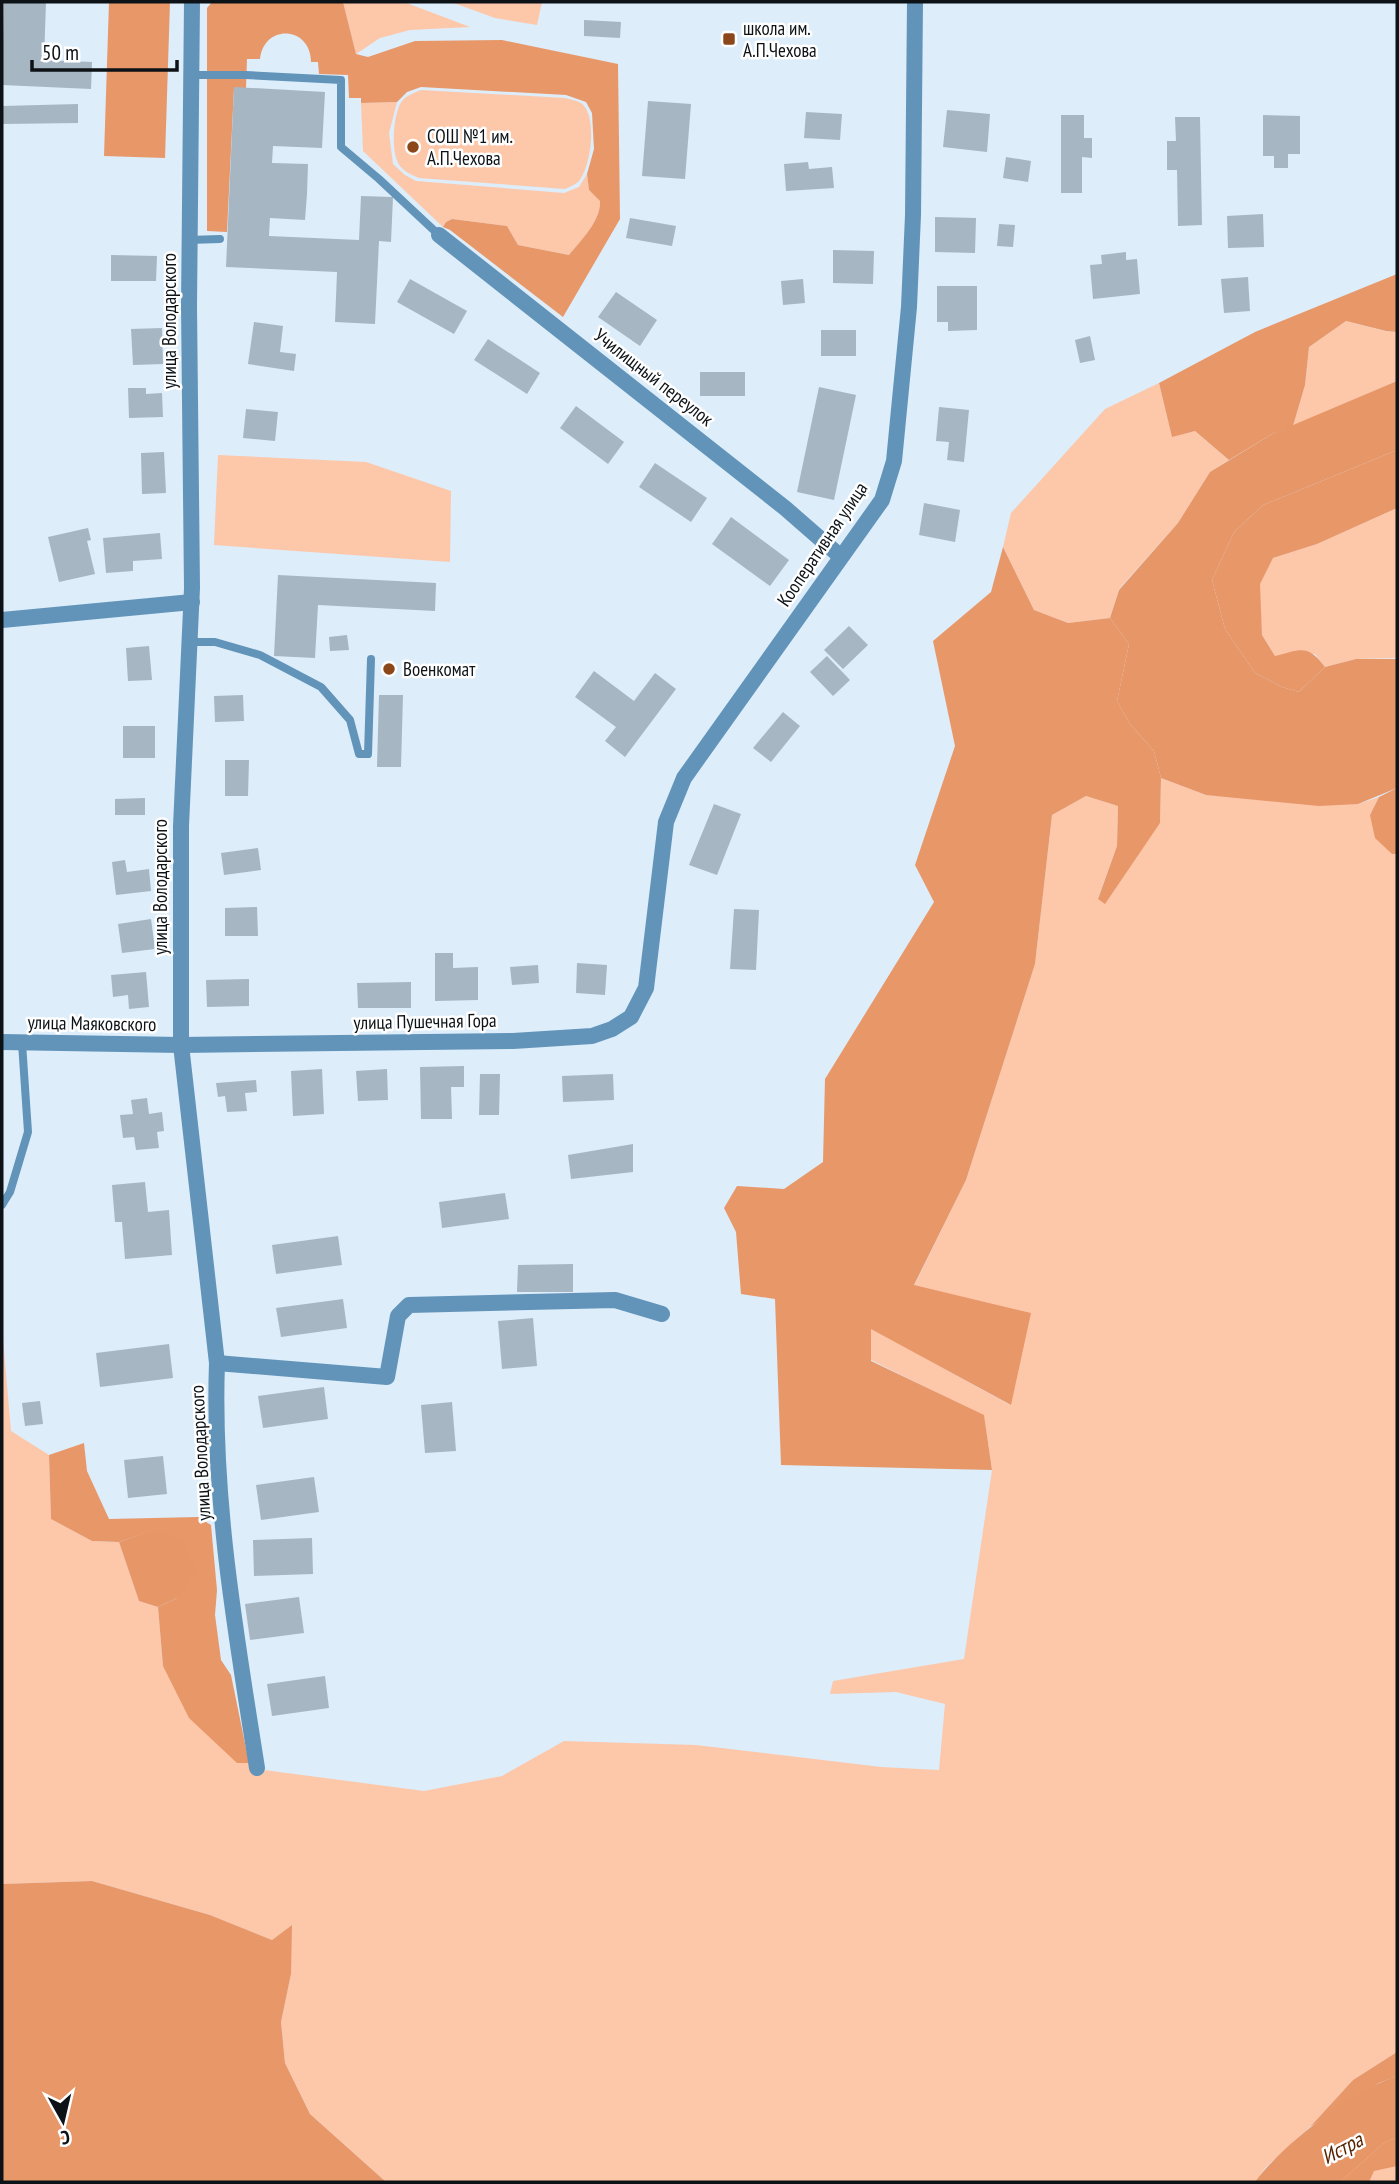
<svg xmlns="http://www.w3.org/2000/svg" width="1399" height="2184" font-family="'PT Sans Narrow',sans-serif">
  <style>
    .green { fill: #fdc7aa }
    .forest { fill: #e89769 }
    .water { fill: #e69667 }
    .building { fill: #a7b6c3 }
    .lines { fill: none; stroke-linecap: round; stroke-linejoin: round }
    .lane { stroke: #6294ba; stroke-width: 8 }
    .street { stroke: #6294ba; stroke-width: 16 }
    .poi-dot { fill: #8b471a; stroke: #fff; stroke-width: 2.5 }
    .labels { text-anchor: middle; dominant-baseline: central; stroke-width: 5; stroke-linejoin: round; paint-order: stroke }
    .poi-label { font-size: 19px; fill: #0c1216; stroke: #fff; text-anchor: start }
    .street-label { font-size: 19px; fill: #0c1216; stroke: #fff }
    .water-label { font-size: 21px; font-style: italic; fill: #572400; stroke: #fff }
  </style>
  <rect width="100%" height="100%" fill="#ddedfa"/>
  <g class="green">
    <polygon points="343,2 404,2 470,27 410,30 380,38 356,54"/>
    <polygon points="451,2 542,2 537,25 495,18"/>
    <path d="M421,90L565,98C570,99 577,101 581,103C598,115 591,167 579,181C575,185 569,187 565,189L419,178C412,175 405,172 400,166C390,154 393,113 402,101C407,95 414,93 421,90Z"/>
    <path d="M397,102L389,133L393,164L405,175L416,181L564,193L579,187L587,174L589,190L600,201C601,221 581,240 569,255L518,245L507,226L452,219L446,222L443,227L363,151L361,103Z"/>
    <polygon points="1346,321 1385,331 1397,332 1397,381 1293,426 1305,385 1309,347"/>
    <polygon points="1159,383 1172,436 1195,431 1229,460 1210,472 1178,523 1119,589 1110,618 1068,623 1034,610 1003,547 1011,513 1105,409"/>
    <polygon points="218,455 366,462 451,491 450,562 214,545"/>
    <polygon points="1397,508 1397,658 1356,659 1325,667 1315,654 1275,656 1262,635 1259,584 1273,558 1317,544"/>
    <polygon points="1161,778 1206,795 1358,804 1379,797 1370,815 1392,854 1397,854 1397,2052 1353,2080 1310,2127 1266,2167 1255,2182 386,2182 310,2114 285,2063 281,2022 291,1974 291,1926 272,1940 210,1915 92,1881 2,1884 2,1328 11,1431 49,1455 51,1519 92,1541 119,1542 139,1601 158,1607 163,1666 249,1763 249,1768 424,1791 502,1776 564,1741 696,1745 881,1767 939,1770 945,1704 896,1692 830,1694 833,1681 964,1659 992,1470 984,1416 871,1360 871,1328 1010,1405 914,1286 966,1180 1035,964 1052,815 1086,796 1118,806 1117,846 1098,898 1160,823"/>
    <polygon points="1397,2137 1397,2182 1340,2182 1384,2143"/>
  </g>
  <g class="forest">
    <polygon points="109,2 170,2 165,158 104,156"/>
    <path d="M212,2H343L356,54L368,57L415,41L502,40L618,64L620,219L563,317L450,230L443,227L446,222L452,219L507,226L518,245L569,255C581,240 601,221 600,201L589,190L587,174L594,149L592,113L586,102L566,95L421,87L407,92L397,102L361,103V98H349L348,75L319,74L318,62H311C311,26 264,23 260,59H247L246,88H234L227,232L207,231V8Z"/>
    <polygon points="1397,274 1397,332 1386,331 1346,321 1309,347 1305,385 1293,426 1272,434 1229,460 1195,431 1172,437 1159,383 1255,332"/>
    <path d="M1397,450V508L1317,544L1273,558L1260,584L1262,635L1275,656C1301,649 1308,644 1325,667L1299,692L1282,687L1255,673L1225,629L1212,580L1234,532L1263,505Z"/>
    <polygon points="1003,547 1034,610 1068,623 1110,618 1129,644 1117,701 1130,724 1154,751 1161,778 1160,823 1105,904 1098,899 1117,846 1118,806 1086,796 1052,815 1035,964 966,1180 914,1285 1031,1313 1011,1405 871,1329 871,1361 984,1415 992,1470 781,1465 775,1299 741,1294 736,1232 724,1208 737,1186 784,1189 823,1162 825,1079 934,902 915,865 955,746 933,641 991,592"/>
    <polygon points="1397,788 1397,854 1392,854 1375,838 1370,815 1379,797"/>
    <polygon points="84,1443 87,1471 109,1519 198,1517 211,1525 217,1590 215,1615 221,1660 231,1675 249,1763 237,1763 189,1718 163,1666 158,1607 177,1598 149,1532 119,1542 92,1541 51,1519 49,1455"/>
    <polygon points="92,1881 210,1915 272,1940 292,1925 291,1974 281,2022 285,2063 310,2114 386,2182 2,2182 2,1884"/>
    <polygon points="1397,2052 1397,2076 1379,2083 1310,2127 1353,2080"/>
    <polygon points="1397,2137 1397,2166 1374,2171 1369,2182 1340,2182 1384,2143"/>
  </g>
  <g class="water">
    <polygon points="1397,381 1397,450 1263,505 1234,532 1212,580 1225,629 1255,673 1282,687 1299,692 1325,667 1356,659 1397,659 1397,788 1358,804 1319,806 1206,795 1161,778 1154,751 1130,724 1117,701 1129,644 1110,618 1119,590 1178,523 1210,472 1272,434"/>
    <polygon points="148,1532 182,1539 196,1572 177,1598 158,1607 139,1601 119,1542"/>
    <path d="M1397,2076V2137L1384,2143L1340,2182H1255C1283,2144 1352,2091 1397,2076Z"/>
  </g>
  <g class="building">
    <polygon points="4,2 46,2 44,60 92,62 91,89 2,85"/>
    <polygon points="584,20 621,22 620,38 584,36"/>
    <polygon points="234,87 325,92 322,148 273,146 272,163 308,164 307,194 305,220 270,218 269,236 359,240 361,196 393,197 391,242 379,241 375,324 335,322 337,272 226,267"/>
    <polygon points="648,101 691,104 685,179 642,176"/>
    <polygon points="78,104 78,123 2,124 2,106"/>
    <polygon points="947,110 990,114 987,152 943,147"/>
    <polygon points="806,112 842,114 840,140 804,138"/>
    <polygon points="1061,115 1084,115 1084,138 1092,138 1092,158 1082,157 1082,193 1061,193"/>
    <polygon points="1263,115 1300,116 1300,154 1288,154 1288,168 1274,168 1274,156 1263,156"/>
    <polygon points="1175,117 1200,117 1202,225 1178,226 1177,170 1167,170 1167,141 1176,141"/>
    <polygon points="1006,157 1031,161 1028,182 1003,178"/>
    <polygon points="808,162 809,169 832,167 834,188 786,191 784,164"/>
    <polygon points="1263,214 1264,247 1228,248 1227,216"/>
    <polygon points="935,217 976,218 975,253 935,252"/>
    <polygon points="630,218 676,226 672,246 626,238"/>
    <polygon points="999,224 1015,225 1013,247 997,246"/>
    <polygon points="833,250 874,251 873,284 833,283"/>
    <polygon points="1126,252 1126,260 1137,259 1140,294 1093,299 1090,265 1102,264 1101,255"/>
    <polygon points="111,255 157,256 156,281 111,281"/>
    <polygon points="1248,277 1250,311 1224,313 1221,279"/>
    <polygon points="410,279 467,311 454,334 397,302"/>
    <polygon points="803,279 805,303 783,305 781,281"/>
    <polygon points="937,286 977,286 977,330 948,331 948,322 937,322"/>
    <polygon points="616,292 657,320 640,346 598,317"/>
    <polygon points="254,322 283,326 280,352 296,354 294,371 248,364"/>
    <polygon points="162,328 163,364 133,365 131,329"/>
    <rect x="821" y="330" width="35" height="26"/>
    <polygon points="1090,336 1095,360 1080,363 1075,340"/>
    <polygon points="488,339 540,373 527,394 474,360"/>
    <rect x="700" y="372" width="45" height="24"/>
    <polygon points="819,387 856,395 834,500 797,492"/>
    <polygon points="128,388 146,388 146,394 162,393 163,417 129,418"/>
    <polygon points="576,406 624,442 608,464 560,428"/>
    <polygon points="939,407 969,410 964,462 947,460 949,442 936,441"/>
    <polygon points="246,409 278,412 275,441 243,438"/>
    <polygon points="164,452 166,493 142,494 141,453"/>
    <polygon points="655,463 707,498 691,522 639,487"/>
    <polygon points="924,503 960,510 955,542 919,535"/>
    <polygon points="731,517 789,560 770,586 712,544"/>
    <polygon points="88,528 91,540 87,541 95,574 59,582 48,537"/>
    <polygon points="160,533 162,559 133,561 133,571 106,573 103,538"/>
    <polygon points="278,575 436,583 435,611 318,605 315,658 274,656"/>
    <polygon points="849,626 868,645 843,669 824,650"/>
    <polygon points="347,635 349,650 330,651 329,637"/>
    <polygon points="149,646 152,680 128,681 126,648"/>
    <polygon points="827,656 850,680 833,696 810,672"/>
    <polygon points="594,671 634,701 655,673 676,689 625,757 605,741 616,727 575,697"/>
    <polygon points="243,695 244,721 215,722 214,696"/>
    <polygon points="379,695 403,695 401,767 377,767"/>
    <polygon points="783,712 800,726 771,762 753,748"/>
    <rect x="123" y="726" width="32" height="32"/>
    <polygon points="225,760 249,760 248,796 225,796"/>
    <polygon points="145,798 145,815 115,815 115,799"/>
    <polygon points="714,804 741,814 717,875 689,865"/>
    <polygon points="258,848 261,870 224,875 221,853"/>
    <polygon points="125,860 127,872 149,869 151,891 116,895 112,862"/>
    <polygon points="257,907 258,936 225,936 225,908"/>
    <polygon points="734,909 759,910 756,970 730,969"/>
    <polygon points="151,919 155,949 122,953 118,924"/>
    <polygon points="435,953 453,953 453,968 478,967 478,1000 435,1001"/>
    <polygon points="577,963 607,965 605,995 576,993"/>
    <polygon points="538,965 539,983 512,985 510,967"/>
    <polygon points="146,972 149,1007 129,1009 128,995 113,997 111,975"/>
    <polygon points="249,979 249,1006 207,1007 206,980"/>
    <polygon points="411,982 411,1008 358,1008 357,983"/>
    <polygon points="464,1066 464,1087 451,1087 452,1119 421,1119 420,1067"/>
    <polygon points="322,1069 324,1114 293,1116 291,1071"/>
    <polygon points="387,1069 388,1100 358,1101 356,1071"/>
    <polygon points="480,1074 500,1074 499,1115 479,1115"/>
    <polygon points="613,1074 614,1100 563,1102 562,1076"/>
    <polygon points="256,1080 257,1092 245,1093 247,1111 227,1112 225,1096 218,1097 216,1083"/>
    <polygon points="147,1098 149,1114 162,1112 164,1131 157,1132 159,1148 136,1150 134,1137 123,1138 120,1115 133,1114 131,1100"/>
    <polygon points="633,1144 633,1172 571,1179 568,1155"/>
    <polygon points="145,1182 148,1212 169,1210 172,1255 125,1259 122,1222 115,1222 112,1185"/>
    <polygon points="505,1193 509,1219 442,1228 439,1202"/>
    <polygon points="338,1236 342,1265 276,1274 272,1245"/>
    <polygon points="573,1264 573,1292 517,1292 518,1265"/>
    <polygon points="343,1299 347,1328 281,1337 276,1308"/>
    <polygon points="533,1318 537,1366 502,1369 498,1321"/>
    <polygon points="169,1344 173,1378 100,1387 96,1353"/>
    <polygon points="324,1387 328,1419 263,1428 258,1396"/>
    <polygon points="40,1401 43,1424 25,1426 22,1403"/>
    <polygon points="452,1402 456,1451 425,1453 421,1405"/>
    <polygon points="163,1456 167,1494 128,1498 124,1460"/>
    <polygon points="314,1477 319,1512 261,1520 256,1485"/>
    <polygon points="312,1538 313,1574 254,1576 253,1540"/>
    <polygon points="299,1597 304,1633 250,1640 245,1604"/>
    <polygon points="325,1676 329,1708 272,1716 267,1684"/>
  </g>
  <g class="lines">
    <g class="lane">
      <polyline points="191,75 246,75 341,80 341,147 379,179 439,235"/>
      <polyline points="189,240 220,239"/>
      <polyline points="191,642 215,642 260,655 321,687 350,720 359,754 368,754 371,659"/>
      <polyline points="2,1205 10,1192 28,1132 22,1043"/>
    </g>
    <g class="street">
      <path d="M192,2L189,306L192,588L181,826V1045L217,1363C212,1499 236,1634 257,1768"/>
      <polyline points="439,235 785,508 840,556"/>
      <polyline points="2,620 192,602"/>
      <polyline points="2,1042 181,1045 513,1041 592,1036 612,1029 631,1017 646,988 666,822 684,778 882,500 894,461 909,307 913,215 915,2"/>
      <polyline points="217,1363 387,1377 398,1316 409,1305 615,1300 662,1314"/>
    </g>
  </g>
  <g class="poi-dot">
    <rect x="722" y="32" width="14" height="14" rx="3.5"/>
    <circle cx="413" cy="147" r="7"/>
    <circle cx="389" cy="669" r="7"/>
  </g>
  <g class="labels">
    <g class="poi-label">
      <text x="743" y="28">школа им.<tspan x="743" dy="22">А.П.Чехова</tspan></text>
      <text x="427" y="136">СОШ №1 им.<tspan x="427" dy="22">А.П.Чехова</tspan></text>
      <text x="403" y="669">Военкомат</text>
    </g>
    <g class="street-label">
      <text transform="translate(169 321) rotate(-90)">улица Володарского</text>
      <text transform="translate(654 377) rotate(38)">Училищный переулок</text>
      <text transform="translate(822 544) rotate(-56)">Кооперативная улица</text>
      <text transform="translate(160 887) rotate(-90)">улица Володарского</text>
      <text transform="translate(425 1021) rotate(-1)">улица Пушечная Гора</text>
      <text transform="translate(92 1023) rotate(1)">улица Маяковского</text>
      <text transform="translate(200 1453) rotate(-93)">улица Володарского</text>
    </g>
    <g class="water-label">
      <text transform="translate(1342 2148) rotate(-28)">Истра</text>
    </g>
  </g>
  <rect width="1399" height="2184" fill="none" stroke="#0c1216" stroke-width="7"/>
  <g transform="translate(63 2121) rotate(172)" stroke="#ffffff" stroke-width="5" paint-order="stroke">
  <path d="M0-5L12 26L0 18L-12 26Z" fill="#0c1216"/>
  <text y="-10" font-size="19" font-weight="bold" text-anchor="middle" fill="#0c1216">С</text>
  </g>
  <path d="M32 60v10h145v-10" fill="none" stroke="#0c1216" stroke-width="3.5"/>
  <text x="42" y="60" font-size="21" fill="#0c1216" stroke="#ffffff" stroke-width="5" paint-order="stroke">50 m</text>
</svg>
